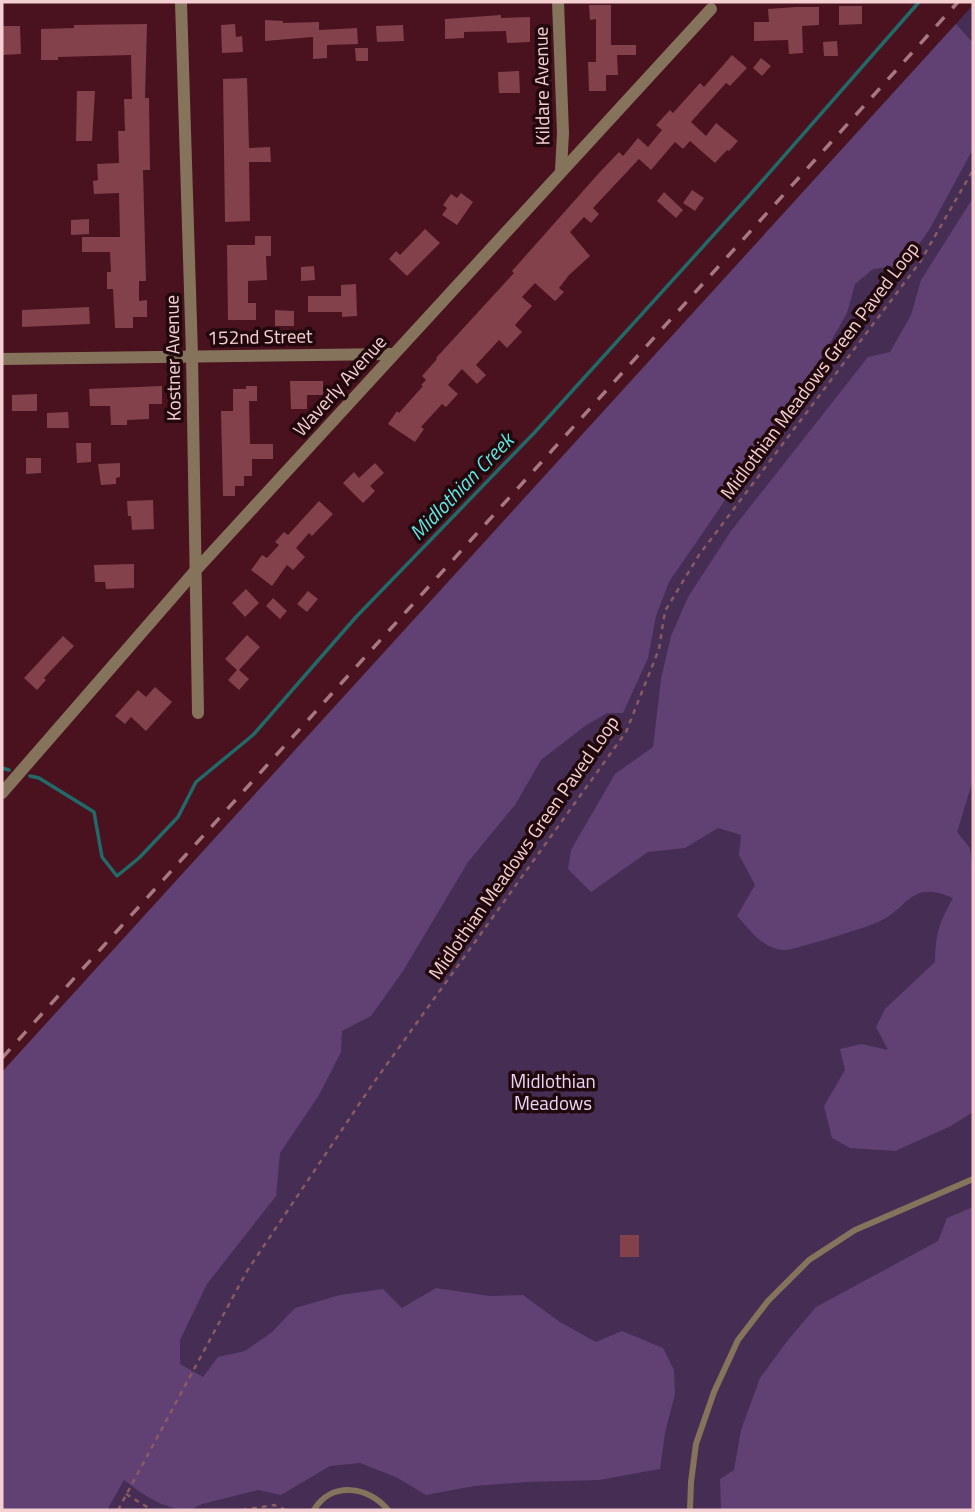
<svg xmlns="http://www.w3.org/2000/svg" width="975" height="1512" font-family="'Titillium Web',sans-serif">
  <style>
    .green { fill: #452d54 }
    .forest { fill: #614174 }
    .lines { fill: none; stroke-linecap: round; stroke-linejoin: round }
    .stream { stroke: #206b69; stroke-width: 3.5 }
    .building { fill: #82414b }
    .path { stroke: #8a5a63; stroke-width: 2.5; stroke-dasharray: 5 5; stroke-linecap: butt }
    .lane { stroke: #85735c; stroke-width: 6 }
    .street { stroke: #85735c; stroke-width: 12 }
    .rail { stroke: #a67980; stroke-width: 3.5; stroke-dasharray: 12 12; stroke-linecap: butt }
    .labels { text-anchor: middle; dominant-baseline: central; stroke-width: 7; stroke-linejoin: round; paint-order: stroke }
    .street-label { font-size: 19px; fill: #f5d0d3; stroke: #20080c }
    .park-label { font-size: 19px; fill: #e9d6f6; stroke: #20080c }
    .water-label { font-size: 21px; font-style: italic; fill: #5ee8e3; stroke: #20080c }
  </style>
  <rect width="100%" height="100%" fill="#49121e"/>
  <polygon class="green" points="973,5 973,1510 2,1510 2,1072"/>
  <g class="forest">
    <path d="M956,24L973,43V149L929,230L904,265L873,269L855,284L847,313L817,366L669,582L656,616L648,658L623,713H607L585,726L541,760L515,805L468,862L403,971L371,1016L342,1031L341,1052L319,1095L280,1153L276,1196L207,1284L180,1340V1364L203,1377L218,1357L245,1351L272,1332L295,1308L340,1295L383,1289L402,1308L436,1288L489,1296L523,1295L560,1322L596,1342L622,1331L663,1348L674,1370L675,1394L665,1433L660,1469L599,1480L526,1482L474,1486L426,1495L396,1477L360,1463L330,1466L281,1495L258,1490L202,1504L190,1510C165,1510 143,1495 124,1480L107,1510H2V1072Z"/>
    <path d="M973,198V780L957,832L970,848L973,875V1112L951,1126L895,1151L850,1148L832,1138L824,1106L845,1070L840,1049L862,1044L888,1050L876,1027L885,1009L935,962C936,931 939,924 953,898C909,879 910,908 878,922C868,927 791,951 784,950C763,949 750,930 737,916L755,885L739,855L741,835L718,828L685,848L648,852L591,892L568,869L571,850L615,774L653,747L661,679L671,636L688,597L731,531L868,357L890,352L911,315L921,280Z"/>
    <polygon points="973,1207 973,1510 721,1510 720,1479 734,1470 741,1430 760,1378 788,1340 816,1307 938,1241 947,1218"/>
  </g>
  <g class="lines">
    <g class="stream">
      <polyline points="2,768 9,770"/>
      <polyline points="30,776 39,778 94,812 102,857 117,876 139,858 178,817 196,782 253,735 356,617 535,432 748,197 919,2"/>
    </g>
  </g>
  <g class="building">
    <polygon points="589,5 611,5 611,45 636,45 636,55 617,55 618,75 606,75 606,91 589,91 588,62 596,62 596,19 590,20"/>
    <polygon points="839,6 862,6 862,24 839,25"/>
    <polygon points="796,7 819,7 819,25 802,26 803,53 789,54 788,40 754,41 754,22 769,22 768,9"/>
    <polygon points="501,15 501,18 530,17 530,42 507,43 506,31 464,32 464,38 445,39 445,19"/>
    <polygon points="265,20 283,21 283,23 319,22 319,30 357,28 358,44 327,45 327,58 313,59 313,37 265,41"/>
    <polygon points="147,24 145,98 149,98 150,170 143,170 146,281 139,281 139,301 147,300 147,317 133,317 133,328 115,328 113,289 107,289 107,272 111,272 110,252 82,252 82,237 120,237 119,193 94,194 93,181 98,180 97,164 119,163 118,131 125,131 124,99 132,99 131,55 58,57 58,60 41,60 41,29 74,28 74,25"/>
    <polygon points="235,24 236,37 242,36 243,52 222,53 221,25"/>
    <polygon points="403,25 404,41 377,42 376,26"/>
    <polygon points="2,26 20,26 21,54 2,55"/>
    <polygon points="837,41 838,56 824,56 823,42"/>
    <polygon points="355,48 368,48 368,61 356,61"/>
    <polygon points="732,55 747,68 730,86 726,83 691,122 706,136 716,123 738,141 729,151 727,150 715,163 690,141 683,149 675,142 651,170 639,159 593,208 599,214 591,223 584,217 570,232 590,256 569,275 559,288 564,292 555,301 535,283 522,297 532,306 515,325 522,332 507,348 499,340 476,365 486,375 477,384 462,369 448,385 458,394 446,407 442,404 421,427 424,429 415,442 388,424 397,411 399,413 423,386 421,385 426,380 422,376 437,359 436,358 514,273 512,271 599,173 619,152 623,156 638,138 648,147 662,130 656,125 670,110 673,113 700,83 704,87"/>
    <polygon points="761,58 771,66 762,76 753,68"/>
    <polygon points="519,71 520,93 499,93 498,72"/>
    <polygon points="247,78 249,148 270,147 271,162 249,162 250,221 225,222 223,79"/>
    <polygon points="77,91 95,91 92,141 76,141"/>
    <polygon points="692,190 704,198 695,211 683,203"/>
    <polygon points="664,192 683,210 676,218 657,201"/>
    <polygon points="461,193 473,202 457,225 442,215 447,208 443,205 451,194 457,198"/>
    <polygon points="89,219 89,234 71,235 71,220"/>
    <polygon points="425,229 440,243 407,276 389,259 396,251 400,255"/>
    <polygon points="255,236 271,236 271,256 266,256 267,280 248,281 248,303 256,303 256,320 228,320 227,245 255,245"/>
    <polygon points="314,266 315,280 301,281 301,267"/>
    <polygon points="356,284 357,316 342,317 342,312 308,312 308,296 341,296 341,285"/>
    <polygon points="89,307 90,324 22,327 22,310"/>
    <polygon points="275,310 294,311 294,326 275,326"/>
    <polygon points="290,381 323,381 323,395 307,395 307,409 291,409"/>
    <polygon points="162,386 162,404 149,404 149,419 127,420 127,425 111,425 110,406 90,406 89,389"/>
    <polygon points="246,386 257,386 257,401 249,401 250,444 273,444 273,459 252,459 252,476 244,476 244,486 235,486 235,496 223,496 221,411 233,411 233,389 246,389"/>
    <polygon points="37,394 37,411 12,411 12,395"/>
    <polygon points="68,412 69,428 47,428 47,413"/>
    <polygon points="76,443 91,443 91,462 77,463"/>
    <polygon points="26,458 41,458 41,473 26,474"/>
    <polygon points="120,463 120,477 116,478 116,484 101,485 98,464"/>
    <polygon points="375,463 384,473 370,486 375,491 363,503 343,483 354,472 359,478"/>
    <polygon points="153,500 154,529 132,530 131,516 128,516 127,501"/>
    <polygon points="319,501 333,514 312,536 309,533 296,548 305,557 293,570 287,565 272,586 251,570 262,555 267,558 279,545 275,542 284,532 288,535"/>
    <polygon points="134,564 134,588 106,589 105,582 95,582 94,565"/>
    <polygon points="246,589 259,603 245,617 232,603"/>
    <polygon points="308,591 318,599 307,612 297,604"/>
    <polygon points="273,598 287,611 280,619 266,606"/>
    <polygon points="247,635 260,647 239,670 249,679 239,690 228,680 237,670 225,659"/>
    <polygon points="63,636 74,646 44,678 46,680 37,690 24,678"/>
    <polygon points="155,687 172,702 146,731 131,717 125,724 115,716 138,690 146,697"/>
    <rect x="620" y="1235" width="19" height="22"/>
  </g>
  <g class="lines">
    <g class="path">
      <polyline points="126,1494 152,1510"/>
      <polyline points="118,1510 247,1271 372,1085 626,732 659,649 665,611 699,555 920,262 973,170"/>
      <polyline points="242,1510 274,1505 286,1510"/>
    </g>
    <g class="lane">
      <path d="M314,1510C331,1481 369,1486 388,1510"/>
      <polyline points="690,1510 691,1482 696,1444 714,1392 738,1340 768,1301 809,1260 855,1230 973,1179"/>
    </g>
    <g class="street">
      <polyline points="181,2 192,355 198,713"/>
      <polyline points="558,2 563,133 561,170"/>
      <polyline points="2,359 393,354"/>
      <polyline points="2,793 196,570 711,9"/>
    </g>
    <polyline class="rail" points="2,1058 958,2"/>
  </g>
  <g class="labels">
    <g class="street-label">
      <text transform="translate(541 86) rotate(-91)">Kildare Avenue</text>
      <text transform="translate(260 336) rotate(-1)">152nd Street</text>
      <text transform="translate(172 358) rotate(-91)">Kostner Avenue</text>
      <text transform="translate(819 370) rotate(-53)">Midlothian Meadows Green Paved Loop</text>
      <text transform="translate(339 385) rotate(-48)">Waverly Avenue</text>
      <text transform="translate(523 847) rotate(-55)">Midlothian Meadows Green Paved Loop</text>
    </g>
    <g class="park-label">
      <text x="553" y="1080">Midlothian<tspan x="553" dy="22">Meadows</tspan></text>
    </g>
    <g class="water-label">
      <text transform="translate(461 486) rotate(-46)">Midlothian Creek</text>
    </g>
  </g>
  <rect width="975" height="1512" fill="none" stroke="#f5d0d3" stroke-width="7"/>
</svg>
